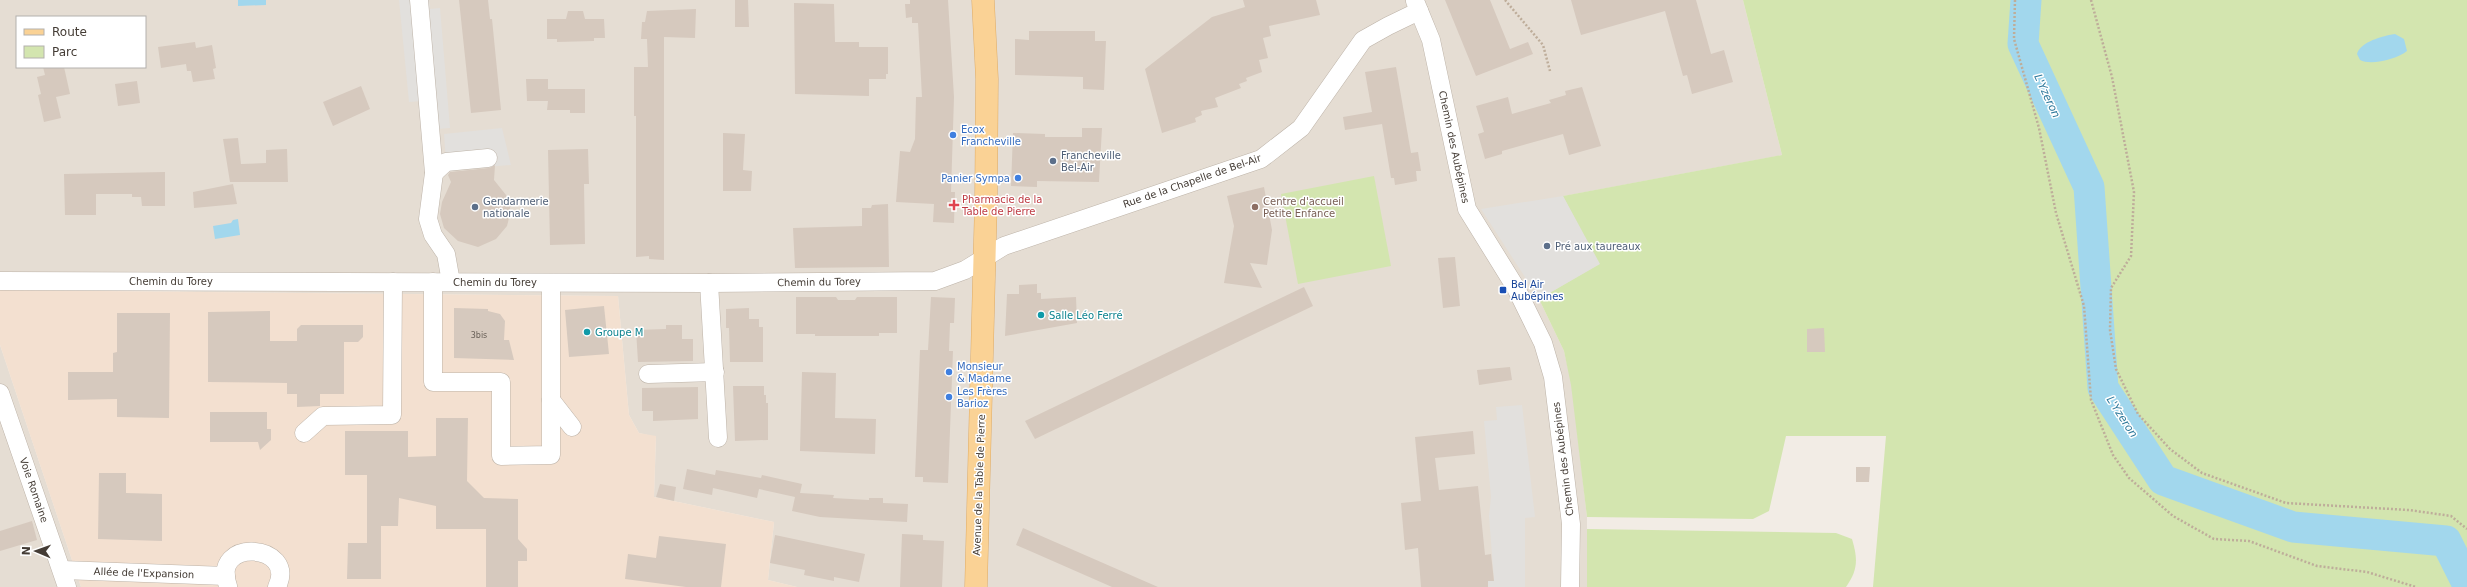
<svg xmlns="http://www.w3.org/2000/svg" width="2467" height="587" font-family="'DejaVu Sans',sans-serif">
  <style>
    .residential { fill: #e5ddd3; fill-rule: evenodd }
    .commercial { fill: #f3e0d0 }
    .green { fill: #d3e5af }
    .parking { fill: #e2e0dd }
    .water { fill: #a2d7ed }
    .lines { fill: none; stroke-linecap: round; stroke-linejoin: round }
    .river { stroke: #a2d7ed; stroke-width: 31 }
    .building { fill: #d6c9be }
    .minor-casing { stroke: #bdb3a8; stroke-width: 19 }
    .major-casing { stroke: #dfac66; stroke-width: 23 }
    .path { stroke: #bead9a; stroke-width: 2.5; stroke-dasharray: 2 2; stroke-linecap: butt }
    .minor { stroke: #fff; stroke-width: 18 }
    .major { stroke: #fad295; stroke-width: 22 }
    .shop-dot { fill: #3f7fe0; stroke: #fff; stroke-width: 1.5 }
    .service-dot { fill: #5c6f8a; stroke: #fff; stroke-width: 1.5 }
    .health-dot { fill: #e0444e; stroke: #fff; stroke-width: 1.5 }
    .education-dot { fill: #8d6e63; stroke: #fff; stroke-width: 1.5 }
    .transit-dot { fill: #1a4fb4; stroke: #fff; stroke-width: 1.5 }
    .culture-dot { fill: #0f9aa8; stroke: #fff; stroke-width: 1.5 }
    .labels { text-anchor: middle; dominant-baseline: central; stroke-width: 3; stroke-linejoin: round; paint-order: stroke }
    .number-label { font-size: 8px; fill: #685f57 }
    .shop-label { font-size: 10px; fill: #366cbe; stroke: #fff; text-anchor: start }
    .street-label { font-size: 10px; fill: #443c35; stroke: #fff }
    .service-label { font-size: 10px; fill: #4e5e75; stroke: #fff; text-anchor: start }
    .health-label { font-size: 10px; fill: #be3a42; stroke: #fff; text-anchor: start }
    .education-label { font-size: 10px; fill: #785e54; stroke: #fff; text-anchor: start }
    .transit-label { font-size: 10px; fill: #164399; stroke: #fff; text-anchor: start }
    .culture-label { font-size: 10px; fill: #0d838f; stroke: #fff; text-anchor: start }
    .water-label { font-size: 11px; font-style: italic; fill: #2f7a9c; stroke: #fff }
  </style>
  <rect width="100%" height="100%" fill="#f2ece5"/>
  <g class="residential">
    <path d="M0,0H1743L1782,155L1564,196L1600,264L1539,299L1564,351L1572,385L1587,517V587H797L768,580L774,522L654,497L656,437L639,433L629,415L618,296L0,290ZM17,17H145V67H17Z"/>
    <polygon points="0,345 81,587 0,587"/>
  </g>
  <polygon class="commercial" points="0,290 618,296 629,415 639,433 656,436 654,497 774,522 768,580 797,587 81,587 0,345"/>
  <g class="green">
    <polygon points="1743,0 2467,0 2467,587 1873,587 1886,436 1786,436 1769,511 1753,519 1587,517 1571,385 1564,351 1539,299 1599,264 1563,196 1782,155"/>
    <polygon points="1374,176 1391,266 1298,284 1281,194"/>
    <path d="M1587,529L1836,533L1852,539C1858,559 1858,570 1846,587H1587Z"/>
  </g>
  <g class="parking">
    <polygon points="399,0 429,0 430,9 440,8 450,128 424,130 422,101 409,102"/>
    <polygon points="502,128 511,165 449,170 446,162 444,134"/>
    <polygon points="1563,196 1600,264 1539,299 1481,209"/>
    <polygon points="1522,405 1535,517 1525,518 1525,587 1488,587 1488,581 1494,580 1489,516 1491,497 1484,421 1497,420 1496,407"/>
  </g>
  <g class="water">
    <polygon points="238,0 266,0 266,5 238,6"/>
    <path d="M2389,35L2395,34L2404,39L2407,51C2397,59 2371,66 2360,60L2357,54C2361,42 2378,38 2389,35Z"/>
    <polygon points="238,219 240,235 215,239 213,226 231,223 233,220"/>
  </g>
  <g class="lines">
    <polyline class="river" points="2026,0 2023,44 2089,187 2103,388 2163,480 2293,527 2446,541 2467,583"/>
  </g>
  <g class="building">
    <polygon points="459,0 488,0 490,19 492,19 501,110 471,113"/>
    <polygon points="735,0 748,0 749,27 735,27"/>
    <polygon points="910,0 948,0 954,97 951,192 955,192 954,223 933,222 934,204 896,202 900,151 910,152 915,139 916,97 922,97 918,23 912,23 912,17 906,18 905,4 910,4"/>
    <polygon points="1243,0 1316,0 1320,15 1269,26 1271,36 1263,38 1268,58 1259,60 1262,72 1246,78 1247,81 1239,84 1241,88 1215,98 1218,107 1201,111 1202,115 1195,118 1196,122 1162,133 1145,69 1212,17 1245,7"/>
    <polygon points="1445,0 1490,0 1510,49 1528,42 1533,54 1476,76"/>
    <polygon points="1571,0 1696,0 1711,54 1724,50 1733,82 1692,94 1687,75 1683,76 1665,11 1581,35"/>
    <polygon points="794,3 834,4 835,42 859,42 859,47 888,47 888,74 886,74 886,79 869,79 869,96 795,94"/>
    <polygon points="696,9 695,38 664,37 664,260 649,259 649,256 636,257 636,116 634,116 634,67 648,67 647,39 641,39 642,22 645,22 647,11"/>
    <polygon points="568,11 583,11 585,19 604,19 605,38 594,38 594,41 557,42 557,39 547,39 547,19 566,19"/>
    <polygon points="1029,31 1095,31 1095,41 1106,41 1104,90 1083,89 1083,77 1015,75 1015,39 1029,40"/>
    <polygon points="195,42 196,48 212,45 216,68 213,69 215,79 193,82 191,71 187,71 186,64 161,68 158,47"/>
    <polygon points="43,67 64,67 70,94 56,97 61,118 44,122 38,95 41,94 37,77 45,75"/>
    <polygon points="1396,67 1411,153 1418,152 1421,171 1416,171 1417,181 1395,185 1394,178 1391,178 1382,124 1345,130 1343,117 1372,112 1365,72"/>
    <polygon points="526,79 548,79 548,89 585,89 585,113 570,113 570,110 547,110 548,101 527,101"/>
    <polygon points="137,81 140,103 118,106 115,84"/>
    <polygon points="361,86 370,109 333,126 323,102"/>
    <polygon points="1582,87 1601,146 1569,155 1563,134 1502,151 1502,154 1485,159 1478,134 1484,132 1476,106 1508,97 1512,114 1551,103 1549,100 1566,95 1565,91"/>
    <polygon points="1082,128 1102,128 1099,182 1037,181 1037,187 1011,186 1013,133 1045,134 1045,137 1082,137"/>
    <polygon points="723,133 745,134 743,170 752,171 751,191 723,191"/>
    <polygon points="238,138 241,164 266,163 266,150 287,149 288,182 230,182 223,139"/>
    <polygon points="588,149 589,184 584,184 585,244 550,245 548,150"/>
    <polygon points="495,165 494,180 506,195 510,203 510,214 507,226 496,239 478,247 458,241 444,228 440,214 442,202 451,182 448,175 450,172 489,168"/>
    <polygon points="165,172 165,206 142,206 141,197 132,197 132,194 96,194 96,215 65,215 64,174"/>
    <polygon points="233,184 237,204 194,208 193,192"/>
    <polygon points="1264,187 1272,230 1267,265 1250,263 1262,288 1224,283 1234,226 1227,196"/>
    <polygon points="888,204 889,267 795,268 793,228 862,226 862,208 871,208 872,205"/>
    <polygon points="1455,257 1460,306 1443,308 1438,258"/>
    <polygon points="1037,284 1037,293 1041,293 1041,299 1076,297 1077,323 1005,336 1007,294 1019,294 1019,285"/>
    <polygon points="1304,287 1313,306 1035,439 1025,421"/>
    <polygon points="796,297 836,297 838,300 855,300 857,297 897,297 897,333 879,333 879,336 815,336 815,334 796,334"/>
    <polygon points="931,297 955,298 954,323 950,323 949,351 953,351 948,483 923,482 923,477 915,477 920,350 928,350"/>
    <polygon points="604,306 609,354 569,357 565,310"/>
    <polygon points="454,308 488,309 488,311 500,314 505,321 504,340 509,340 514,360 454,358"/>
    <polygon points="749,308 749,319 759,319 759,327 763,327 763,362 730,362 729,328 726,328 726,309"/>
    <polygon points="270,311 270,341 297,341 297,329 301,325 363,325 363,337 358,342 344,342 344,394 320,394 320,406 297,407 297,394 287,394 287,383 208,382 208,312"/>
    <polygon points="117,313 170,313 169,418 117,417 117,399 68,400 68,372 113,372 113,353 117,352"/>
    <polygon points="666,325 682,325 682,339 693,339 693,361 638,362 636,330 666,329"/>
    <polygon points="1824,328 1825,352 1807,352 1807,329"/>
    <polygon points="1510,367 1512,380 1479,385 1477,370"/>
    <polygon points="802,372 836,373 835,418 876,419 875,454 800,451"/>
    <polygon points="733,386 764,386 764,395 766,395 766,403 768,403 768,440 735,441"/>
    <polygon points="698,387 698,419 653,421 653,411 642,411 642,388"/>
    <polygon points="210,412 267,412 267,429 271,429 271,440 260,450 258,442 210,442"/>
    <polygon points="436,418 468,418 467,481 484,498 518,499 518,539 527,549 527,561 518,561 518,587 486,587 486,529 436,529 436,506 399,498 398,526 381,526 381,579 347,579 348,543 367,543 367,475 345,475 345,431 408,431 408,457 436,456"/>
    <polygon points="1473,431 1475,454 1435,458 1439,490 1478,486 1485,555 1491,554 1494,581 1488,581 1488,587 1421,587 1418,548 1405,550 1401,503 1421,501 1415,437"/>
    <polygon points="1856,467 1870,467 1869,482 1856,482"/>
    <polygon points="687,469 715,475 716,470 761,478 762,475 802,484 800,493 834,495 833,498 869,500 869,498 883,498 883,503 908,504 907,522 820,517 792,511 795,497 759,489 757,498 713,488 712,495 683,489"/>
    <polygon points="99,473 126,473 126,493 162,494 162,541 98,539"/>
    <polygon points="660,484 676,487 674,501 656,497"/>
    <polygon points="32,521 37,540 0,551 0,531"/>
    <polygon points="1023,528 1158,587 1112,587 1030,551 1016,545"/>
    <polygon points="902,534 923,535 923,540 944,541 942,587 900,587"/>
    <polygon points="775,535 865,554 859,582 834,577 834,581 804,575 805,570 770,563"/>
    <polygon points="659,536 726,544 721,587 686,587 625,579 628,554 656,558"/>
  </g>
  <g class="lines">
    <g class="minor-casing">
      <g id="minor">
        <polyline points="419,0 434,173 428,219 433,235 446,254 451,282"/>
        <polyline points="1415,1 1431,40 1467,209 1516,288 1543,343 1553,377 1571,524 1570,587"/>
        <polyline points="434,173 446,162 488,158"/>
        <polyline points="0,281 709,283 935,281 965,270 1004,246 1261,159 1301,128 1363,40 1388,26 1419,11"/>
        <polyline points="433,282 433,382 501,382 501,456 551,455 551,283"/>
        <polyline points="709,283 718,438"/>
        <polyline points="648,374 715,372"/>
        <polyline points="0,393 67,587"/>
        <polyline points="551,400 572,427"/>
        <polyline points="304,433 323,416 392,415 393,282"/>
        <polyline points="62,570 226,576"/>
        <path d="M228,586C210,537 298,543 277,587"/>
      </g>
    </g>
    <g class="major-casing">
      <polyline id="major" points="976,587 986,200 987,79 983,0"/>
    </g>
    <g class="path">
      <polyline points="1505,0 1543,45 1550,71"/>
      <polyline points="2015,0 2014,39 2039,128 2056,213 2084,306 2091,400 2113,455 2129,478 2173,516 2214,539 2249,541 2317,566 2367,572 2416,587"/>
      <polyline points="2091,0 2112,77 2134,192 2131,256 2111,288 2110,330 2116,369 2138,414 2170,449 2202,473 2286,503 2409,510 2451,516 2467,529"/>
    </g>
    <use href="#minor" class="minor"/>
    <use href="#major" class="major"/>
  </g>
  <g class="shop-dot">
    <circle cx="953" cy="135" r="4"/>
    <circle cx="1018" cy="178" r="4"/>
    <circle cx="949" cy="372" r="4"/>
    <circle cx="949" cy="397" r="4"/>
  </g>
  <g class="service-dot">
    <circle cx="1053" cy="161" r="4"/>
    <circle cx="475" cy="207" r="4"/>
    <circle cx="1547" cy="246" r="4"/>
  </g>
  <path class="health-dot" d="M952 199h4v4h4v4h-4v4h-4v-4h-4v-4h4z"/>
  <circle class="education-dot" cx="1255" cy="207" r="4"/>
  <rect class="transit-dot" x="1499" y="286" width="8" height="8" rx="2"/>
  <g class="culture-dot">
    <circle cx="1041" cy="315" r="4"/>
    <circle cx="587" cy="332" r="4"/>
  </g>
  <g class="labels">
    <g class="number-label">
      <text x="479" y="335">3bis</text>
    </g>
    <g class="shop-label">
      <text x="961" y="129">Ecox<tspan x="961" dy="12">Francheville</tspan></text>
      <text x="1010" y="178" text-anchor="end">Panier Sympa</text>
      <text x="957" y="366">Monsieur<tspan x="957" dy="12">&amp; Madame</tspan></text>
      <text x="957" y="391">Les Frères<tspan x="957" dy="12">Barioz</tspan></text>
    </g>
    <g class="street-label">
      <text transform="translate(1454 147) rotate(78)">Chemin des Aubépines</text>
      <text transform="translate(1192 181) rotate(-19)">Rue de la Chapelle de Bel-Air</text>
      <text x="171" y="281">Chemin du Torey</text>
      <text x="495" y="282">Chemin du Torey</text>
      <text transform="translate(819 282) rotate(-1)">Chemin du Torey</text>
      <text transform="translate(1563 459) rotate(-97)">Chemin des Aubépines</text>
      <text transform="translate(979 485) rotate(-88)">Avenue de la Table de Pierre</text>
      <text transform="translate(34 490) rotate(71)">Voie Romaine</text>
      <text transform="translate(144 573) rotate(2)">Allée de l'Expansion</text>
    </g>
    <g class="service-label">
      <text x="1061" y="155">Francheville<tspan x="1061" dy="12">Bel-Air</tspan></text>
      <text x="483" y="201">Gendarmerie<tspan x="483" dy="12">nationale</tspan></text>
      <text x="1555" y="246">Pré aux taureaux</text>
    </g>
    <g class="health-label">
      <text x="962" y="199">Pharmacie de la<tspan x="962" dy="12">Table de Pierre</tspan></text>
    </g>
    <g class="education-label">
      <text x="1263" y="201">Centre d'accueil<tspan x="1263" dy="12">Petite Enfance</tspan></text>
    </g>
    <g class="transit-label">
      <text x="1511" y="284">Bel Air<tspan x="1511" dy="12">Aubépines</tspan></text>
    </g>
    <g class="culture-label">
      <text x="1049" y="315">Salle Léo Ferré</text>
      <text x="595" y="332">Groupe M</text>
    </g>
    <g class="water-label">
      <text transform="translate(2047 96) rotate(65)">L'Yzeron</text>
      <text transform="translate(2122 417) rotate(57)">L'Yzeron</text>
    </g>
  </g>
  <rect x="16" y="16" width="130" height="52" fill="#ffffff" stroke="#b4b1ae"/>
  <rect x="24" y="29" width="20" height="6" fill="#fad295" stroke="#b4b1ae"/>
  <text x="52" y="36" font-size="12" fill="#443c35">Route</text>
  <rect x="24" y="46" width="20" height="12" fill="#d3e5af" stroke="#b4b1ae"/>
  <text x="52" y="56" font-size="12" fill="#443c35">Parc</text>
  <g transform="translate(36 551) rotate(272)" stroke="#ffffff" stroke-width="3" paint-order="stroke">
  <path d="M0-3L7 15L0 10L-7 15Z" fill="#443c35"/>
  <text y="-6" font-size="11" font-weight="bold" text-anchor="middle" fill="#443c35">N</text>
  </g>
</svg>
